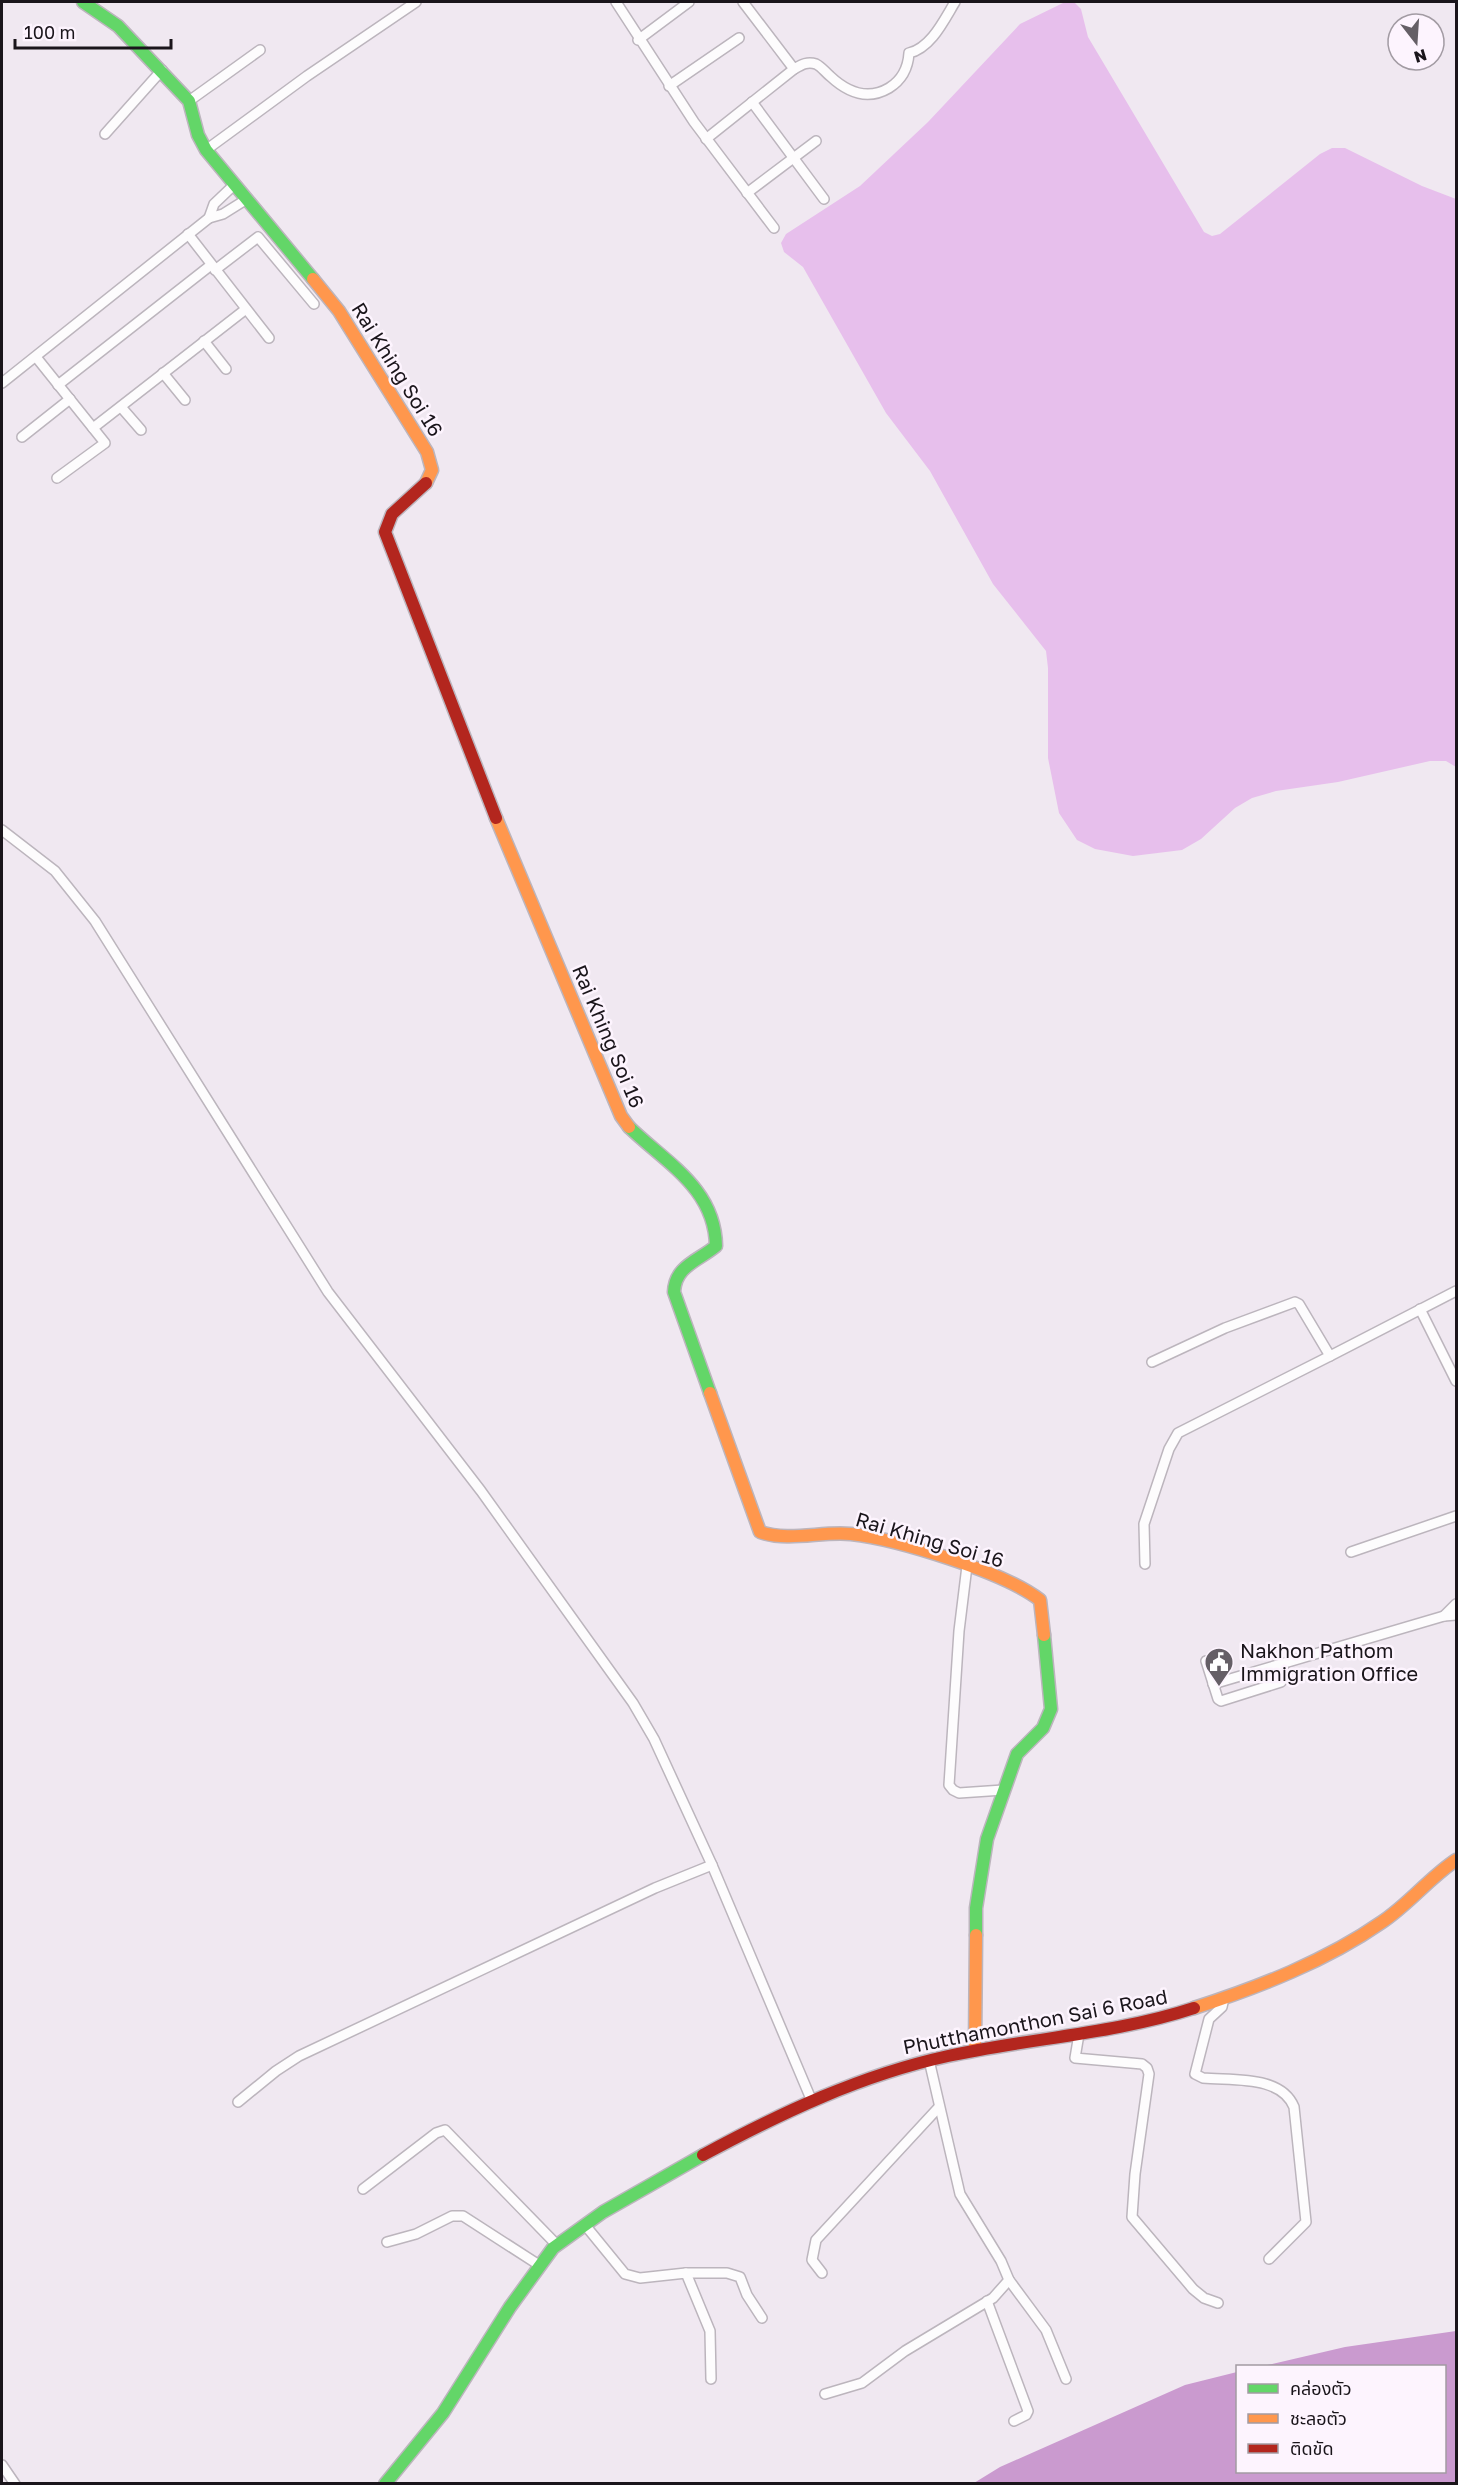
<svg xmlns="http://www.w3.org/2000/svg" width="1458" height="2485" font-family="'Golos Text','Noto Sans Thai',sans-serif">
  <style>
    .green { fill: #e7bfec }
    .water { fill: #ca9acf }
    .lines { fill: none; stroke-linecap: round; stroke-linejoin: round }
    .street-casing { stroke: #bcb5bd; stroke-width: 12 }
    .fast-casing { stroke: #bcb5bd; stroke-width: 15 }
    .slow-casing { stroke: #bcb5bd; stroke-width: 15 }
    .jam-casing { stroke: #bcb5bd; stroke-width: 15 }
    .street { stroke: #fdfcfd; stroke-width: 9 }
    .fast { stroke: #63d668; stroke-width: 12 }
    .slow { stroke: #ff974d; stroke-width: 12 }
    .jam { stroke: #b3261e; stroke-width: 12 }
    .labels { text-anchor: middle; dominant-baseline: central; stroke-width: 5; stroke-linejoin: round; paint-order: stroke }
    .street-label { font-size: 20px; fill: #1a151b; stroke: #fdf4fe }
    .poi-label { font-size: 20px; fill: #1a151b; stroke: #fdf4fe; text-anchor: start }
  </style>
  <rect width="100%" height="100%" fill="#f0e8f1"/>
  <polygon class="green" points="1074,2 1081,9 1088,37 1204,232 1212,236 1220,234 1320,154 1332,148 1345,148 1422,186 1456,199 1456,767 1446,761 1430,761 1338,782 1276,791 1252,798 1235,808 1201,839 1182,850 1133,856 1095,849 1077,840 1059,813 1048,758 1048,668 1046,651 993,584 930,471 886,413 803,267 784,252 781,243 786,234 860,186 928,122 1020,24 1063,3"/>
  <polygon class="water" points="1456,2331 1456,2483 974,2483 1000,2467 1185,2385 1237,2372 1238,2472 1444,2472 1444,2366 1263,2366 1345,2347"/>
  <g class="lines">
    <g class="street-casing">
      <g id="street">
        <polyline points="616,2 694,122 774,228"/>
        <polyline points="743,2 794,69"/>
        <polyline points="638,40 689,2"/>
        <polyline points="669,86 739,38"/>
        <polyline points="189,101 260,50"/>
        <polyline points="752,102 824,199"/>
        <polyline points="105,134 162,70"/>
        <path d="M706,139L794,69C801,65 807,61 816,64C822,67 825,72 830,76C847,92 867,101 889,88C902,80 908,69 909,53C931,48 944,20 955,2"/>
        <polyline points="206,150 307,76 416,2"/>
        <polyline points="235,184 214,204 209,218 223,214 247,199"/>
        <polyline points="747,193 816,141"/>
        <polyline points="188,234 269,338"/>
        <polyline points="215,270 258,237 314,304"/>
        <polyline points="204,341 226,369"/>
        <polyline points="36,357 105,443 57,478"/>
        <polyline points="163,373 185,400"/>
        <polyline points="2,383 209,218"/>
        <polyline points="58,385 211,265"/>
        <polyline points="121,407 141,430"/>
        <polyline points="93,428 246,309"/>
        <polyline points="22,437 70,399"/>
        <polyline points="2,830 55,871 95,921 328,1292 481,1491 633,1703 654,1739 712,1865 811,2099"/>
        <polyline points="1420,1309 1456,1381"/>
        <polyline points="1152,1362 1225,1328 1295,1302 1299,1304 1330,1356 1456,1291"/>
        <polyline points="1351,1552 1456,1516"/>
        <polyline points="1145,1564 1144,1524 1169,1449 1178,1433 1330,1356"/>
        <polyline points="967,1566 959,1631 949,1785 953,1790 959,1793 1003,1790"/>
        <polyline points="1444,1616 1456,1604"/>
        <polyline points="1206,1661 1218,1699 1221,1701 1281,1682 1284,1678 1283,1664"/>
        <polyline points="1213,1684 1444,1616 1456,1615"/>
        <path d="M1224,1998L1222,2007L1209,2019L1195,2074L1203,2078C1233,2081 1281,2075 1294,2107L1306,2222L1269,2259"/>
        <polyline points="1079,2034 1075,2058 1142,2064 1147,2068 1149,2074 1135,2174 1132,2217 1193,2289 1204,2298 1218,2303"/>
        <polyline points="238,2102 276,2071 299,2056 655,1888 712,1865"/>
        <polyline points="363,2189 436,2133 445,2130 557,2245"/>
        <polyline points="585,2225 625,2274 640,2278 686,2273 710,2331 711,2379"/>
        <polyline points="387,2242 416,2234 452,2216 463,2216 539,2265"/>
        <polyline points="686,2273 727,2273 740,2277 747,2295 762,2318"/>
        <polyline points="822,2273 812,2260 816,2240 939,2107"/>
        <polyline points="1009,2280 1046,2330 1066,2379"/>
        <polyline points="987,2301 1028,2411 1026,2415 1014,2421"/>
        <polyline points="825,2394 862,2383 905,2351 993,2298 1009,2280 1001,2261 960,2194 929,2060"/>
        <polyline points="2,2465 15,2484"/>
      </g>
    </g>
    <g class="fast-casing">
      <g id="fast">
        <polyline points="83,2 118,26 189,101 198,135 206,150 313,279"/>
        <path d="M629,1127C666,1163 715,1188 716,1246C698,1261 675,1266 674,1292L710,1393"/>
        <polyline points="976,1935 976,1908 987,1839 1017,1754 1043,1728 1051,1709 1044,1635"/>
        <polyline points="385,2484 443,2413 510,2307 553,2248 603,2212 703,2155"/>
      </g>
    </g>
    <g class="slow-casing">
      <g id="slow">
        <polyline points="313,279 339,311 427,452 432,470 426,483"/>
        <polyline points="496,818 621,1116 629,1127"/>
        <path d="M710,1393L760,1532C790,1542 821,1531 851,1534C897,1539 1004,1572 1040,1600L1044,1635"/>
        <path d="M1194,2008C1259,1987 1326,1961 1382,1922C1409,1904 1429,1878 1456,1860"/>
        <polyline points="975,2050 976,1935"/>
      </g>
    </g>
    <g class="jam-casing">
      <g id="jam">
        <polyline points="426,483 392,514 385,532 496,818"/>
        <path d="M703,2155C781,2113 861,2075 948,2056C1030,2038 1115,2034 1194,2008"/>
      </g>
    </g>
    <use href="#street" class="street"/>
    <use href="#fast" class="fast"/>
    <use href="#slow" class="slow"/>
    <use href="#jam" class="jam"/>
  </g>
  <defs>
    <g id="civic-pin" transform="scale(1.5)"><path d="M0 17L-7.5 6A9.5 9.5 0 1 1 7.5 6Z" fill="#655f66" stroke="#fdf4fe"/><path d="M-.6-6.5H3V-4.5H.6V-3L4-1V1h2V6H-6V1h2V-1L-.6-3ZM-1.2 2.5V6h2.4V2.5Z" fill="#fff"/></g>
  </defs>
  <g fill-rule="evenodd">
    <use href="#civic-pin" x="1219" y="1662"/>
  </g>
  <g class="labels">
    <g class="street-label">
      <text transform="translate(398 369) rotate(58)">Rai Khing Soi 16</text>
      <text transform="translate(609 1036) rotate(67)">Rai Khing Soi 16</text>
      <text transform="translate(930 1539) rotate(16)">Rai Khing Soi 16</text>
      <text transform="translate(1035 2021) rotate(-11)">Phutthamonthon Sai 6 Road</text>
    </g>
    <g class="poi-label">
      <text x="1240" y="1650">Nakhon Pathom<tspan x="1240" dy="23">Immigration Office</tspan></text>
    </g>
  </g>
  <rect width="1458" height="2485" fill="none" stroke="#1a151b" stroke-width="6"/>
  <rect x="1236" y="2365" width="210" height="108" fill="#fdf4fe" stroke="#a29ba3" stroke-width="1.5"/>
  <rect x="1248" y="2384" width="30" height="9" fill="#63d668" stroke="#a29ba3" stroke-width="1.5"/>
  <text x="1290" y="2395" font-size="18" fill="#1a151b">คล่องตัว</text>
  <rect x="1248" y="2414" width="30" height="9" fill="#ff974d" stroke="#a29ba3" stroke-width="1.5"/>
  <text x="1290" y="2425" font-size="18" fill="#1a151b">ชะลอตัว</text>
  <rect x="1248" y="2444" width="30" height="9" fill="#b3261e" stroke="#a29ba3" stroke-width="1.5"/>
  <text x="1290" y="2455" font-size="18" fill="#1a151b">ติดขัด</text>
  <g transform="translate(1416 42) rotate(163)"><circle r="28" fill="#fdf4fe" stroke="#a29ba3" stroke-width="1.5"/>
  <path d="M0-4.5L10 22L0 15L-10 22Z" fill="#655f66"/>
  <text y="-9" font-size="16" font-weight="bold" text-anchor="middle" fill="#1a151b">N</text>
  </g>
  <path d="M15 39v9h156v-9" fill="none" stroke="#1a151b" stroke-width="3"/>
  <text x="24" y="39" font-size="18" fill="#1a151b" stroke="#fdf4fe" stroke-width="4.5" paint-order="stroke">100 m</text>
</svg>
